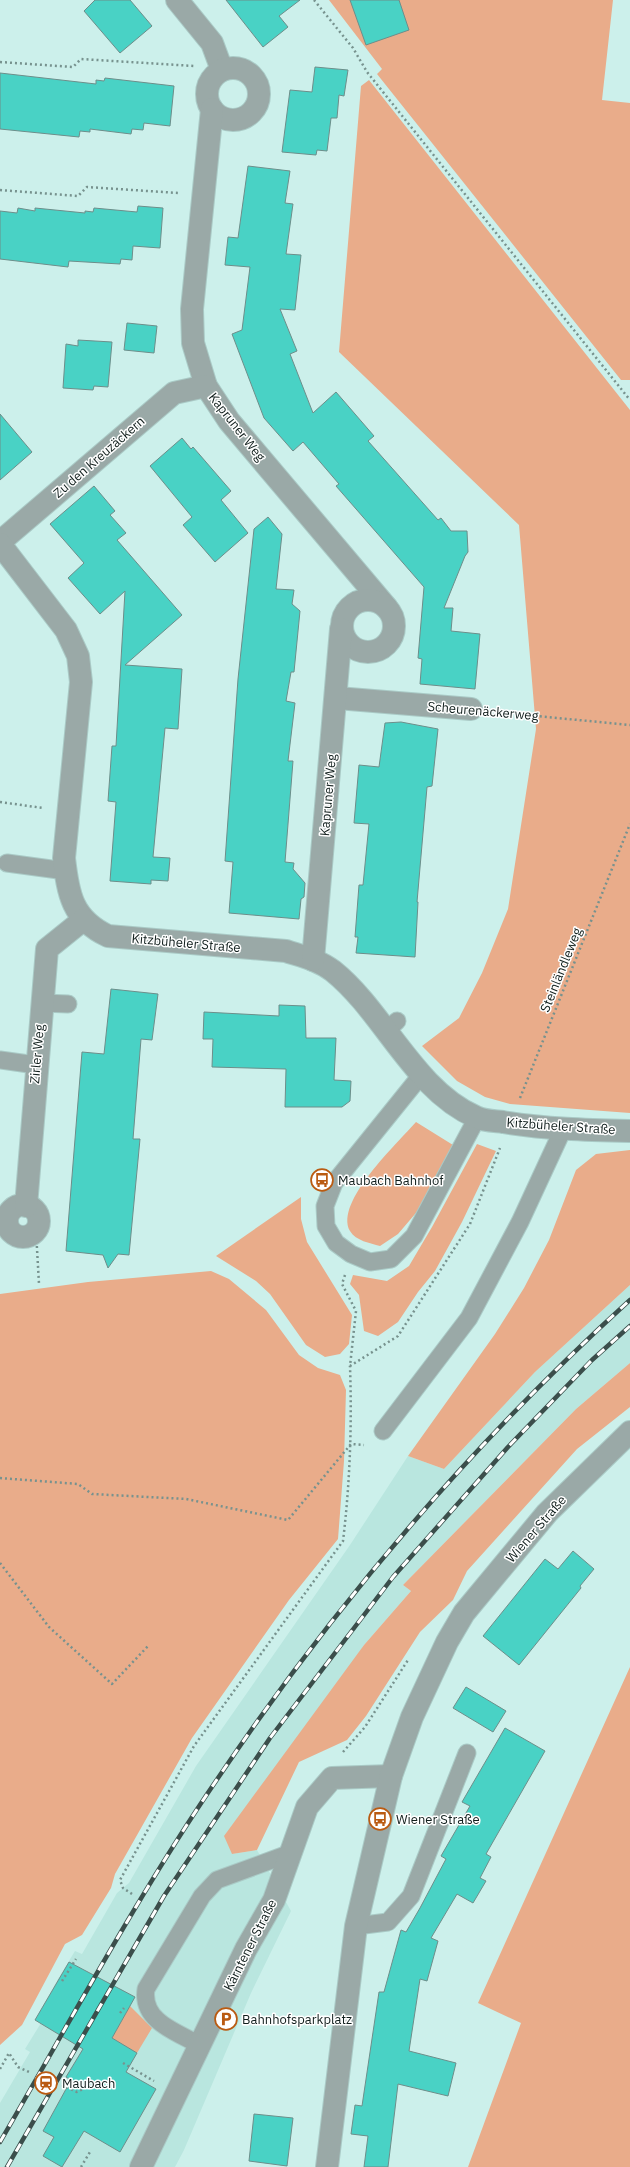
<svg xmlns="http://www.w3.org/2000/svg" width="630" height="2167" font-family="'IBM Plex Sans',sans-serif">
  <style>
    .built { fill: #b9e6df }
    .green { fill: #e9ac8a }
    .building { fill: #49d2c5; stroke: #6d8e8a }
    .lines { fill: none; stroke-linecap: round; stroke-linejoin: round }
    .service-casing { stroke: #aacac6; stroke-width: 19 }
    .minor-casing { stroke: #aacac6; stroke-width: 24 }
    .tertiary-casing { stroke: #aacac6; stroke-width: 24 }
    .path { stroke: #77928e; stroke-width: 2.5; stroke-dasharray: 2 3; stroke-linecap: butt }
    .service { stroke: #9aa9a7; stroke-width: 17 }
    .minor { stroke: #9aa9a7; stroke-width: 22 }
    .tertiary { stroke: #9aa9a7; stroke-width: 22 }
    .rail-casing { stroke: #3b4e4b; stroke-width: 4.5 }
    .rail { stroke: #fff; stroke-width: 3; stroke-dasharray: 9; stroke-linecap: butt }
    .labels { text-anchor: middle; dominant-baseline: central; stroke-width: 3; stroke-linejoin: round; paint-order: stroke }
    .street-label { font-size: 13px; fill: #101e1c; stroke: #fff }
    .poi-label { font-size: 13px; fill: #101e1c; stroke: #fff; text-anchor: start }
  </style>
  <rect width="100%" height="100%" fill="#ccf0eb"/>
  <polygon class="built" points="630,1285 630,1363 576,1409 403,1585 411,1591 364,1645 232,1854 257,1850 291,1911 251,1993 184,2150 175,2167 0,2167 0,2103 30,2052 25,2049 41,2023 35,2020 58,1979 75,1951 82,1954 117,1893 129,1883 196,1766 350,1545 408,1456 444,1469 535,1372"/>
  <g class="green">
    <polygon points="329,0 613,0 602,100 630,103 630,380 621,380 377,74 382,69"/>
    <polygon points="369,80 630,410 630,1113 510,1104 485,1097 457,1081 422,1046 459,1018 482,973 508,909 536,729 519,525 339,352 361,86"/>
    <path d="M416,1122L453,1145L421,1207L398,1234L380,1246C370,1243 356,1241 350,1231C334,1202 398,1143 416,1122Z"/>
    <polygon points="477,1144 496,1151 462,1222 435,1271 418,1292 398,1322 378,1336 364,1331 359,1295 350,1284 353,1275 387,1281 409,1266 432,1227"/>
    <polygon points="630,1150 630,1285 535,1372 444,1469 408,1456 495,1334 524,1288 549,1240 576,1170 596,1154"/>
    <polygon points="301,1197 301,1219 307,1242 352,1315 349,1344 340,1354 325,1357 306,1345 270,1294 256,1281 216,1256"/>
    <polygon points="211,1271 229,1279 266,1310 299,1355 318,1368 340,1375 346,1390 344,1461 338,1539 289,1600 192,1738 115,1874 111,1888 82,1935 65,1944 22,2025 0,2045 0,1294 88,1282"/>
    <polygon points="630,1363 630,1407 577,1449 467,1571 453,1600 420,1632 366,1716 347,1740 299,1762 257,1850 232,1854 224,1836 364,1645 411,1591 403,1585 576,1409"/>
    <polygon points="630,1667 630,2167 468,2167 521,2023 478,2003"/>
    <polygon points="130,2006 152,2028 137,2053 112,2038"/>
  </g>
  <g class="building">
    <polygon points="95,0 130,0 152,26 120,53 84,11"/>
    <polygon points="226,0 300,0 279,16 288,27 263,47"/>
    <polygon points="350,0 399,0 409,30 366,45"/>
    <polygon points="315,67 348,70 344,96 339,95 337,118 331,118 327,151 317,150 316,155 282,152 290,90 312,92"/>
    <polygon points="0,73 96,84 96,80 104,81 105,78 174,86 170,126 144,123 143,130 132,129 131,134 90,129 90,132 80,131 79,137 0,129"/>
    <polygon points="248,166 290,171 285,203 293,204 286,254 301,255 295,310 280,309 297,351 290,354 313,413 336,392 374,436 368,441 438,520 441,518 451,531 467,531 468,552 465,556 444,608 453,608 451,631 480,634 475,689 420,684 422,659 418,658 424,587 336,486 339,484 303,442 293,451 264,418 232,334 242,330 250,267 225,265 228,237 238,238"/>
    <polygon points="138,206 163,208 160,248 133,246 132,260 121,259 120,264 69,261 68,267 0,259 0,211 17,213 18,208 35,211 35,208 85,213 85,211 93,212 94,208 137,212"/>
    <polygon points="127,323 157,326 154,353 124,350"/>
    <polygon points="78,340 112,342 108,387 94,386 93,390 63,388 66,344 78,346"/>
    <polygon points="0,414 32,452 0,480"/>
    <polygon points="182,438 191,449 193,447 231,491 221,500 248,533 215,562 183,525 192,517 150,466"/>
    <polygon points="94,486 115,511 110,515 126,533 117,540 182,615 125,665 182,669 178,729 165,728 153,857 170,858 168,881 151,880 151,884 110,881 116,802 108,801 112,746 116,746 125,591 100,614 68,578 84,563 50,524"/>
    <polygon points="268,517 282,534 276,589 294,590 292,604 300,611 294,672 291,672 286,701 295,703 288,761 293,761 285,862 294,863 293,869 305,883 304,897 301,899 299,919 229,913 233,862 225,861 238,679 254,529"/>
    <polygon points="401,722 438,729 432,786 427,787 417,902 418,902 415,957 356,953 358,937 355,937 359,885 363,885 369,824 354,823 359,765 379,767 385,723"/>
    <polygon points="111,989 158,994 152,1040 141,1039 133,1139 140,1139 129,1255 118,1254 108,1268 103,1255 66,1251 82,1052 104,1054"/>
    <polygon points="279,1005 305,1006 306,1038 336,1038 334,1080 351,1081 350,1101 342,1107 285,1107 286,1069 212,1067 213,1039 203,1039 204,1012 279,1016"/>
    <polygon points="573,1551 594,1569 580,1586 581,1588 519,1665 483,1636 545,1559 558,1569"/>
    <polygon points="466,1687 506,1711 493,1732 453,1708"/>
    <polygon points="505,1728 545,1751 486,1854 491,1857 480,1878 486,1881 473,1903 457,1894 431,1938 438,1941 427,1981 420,1979 409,2051 456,2063 448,2096 398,2084 388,2167 364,2167 368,2136 351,2134 355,2105 362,2106 379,1992 384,1992 401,1930 406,1932 420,1908 446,1859 441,1856 470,1806 462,1802"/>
    <polygon points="69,1962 135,1997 112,2038 137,2053 126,2072 156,2089 120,2152 84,2131 62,2167 43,2156 54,2137 43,2131 71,2080 66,2077 83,2049 35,2020"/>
    <polygon points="254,2114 293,2118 287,2166 249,2161"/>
  </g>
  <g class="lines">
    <g class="service-casing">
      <g id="service">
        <polyline points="7,863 66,871"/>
        <polyline points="42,1003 68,1004"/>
        <polyline points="386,1031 397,1021"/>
        <polyline points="0,1060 36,1065"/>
        <polyline points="422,1074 334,1183 325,1206 326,1226 336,1243 351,1254 370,1262 391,1259 414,1236 477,1118"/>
        <polyline points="383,1431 469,1318 520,1222 564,1127"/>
        <polyline points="356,1926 388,1922 411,1896 467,1753"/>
        <path d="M200,2045C176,2032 141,2021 146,1989L202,1896L217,1880L291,1853"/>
      </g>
    </g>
    <g class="minor-casing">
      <g id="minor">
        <polyline points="177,0 212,43 222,70"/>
        <circle cx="233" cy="94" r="26"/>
        <polyline points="212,109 192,309 193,343 206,386 229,421 387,608"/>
        <polyline points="0,542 174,393 206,386"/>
        <path d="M0,544L66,630L78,656L81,682L64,858C68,894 72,919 108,936L286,951C301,956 319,960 333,971C384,1012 414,1090 476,1117C484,1121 495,1121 503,1122C545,1129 588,1130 630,1131"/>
        <circle cx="368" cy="626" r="26"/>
        <polyline points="337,698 471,709"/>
        <polyline points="313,960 341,629"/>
        <circle cx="23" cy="1221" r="16"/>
        <polyline points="26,1206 47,949 83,920"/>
        <polyline points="141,2167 246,1949 274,1900 307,1807 332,1778 391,1776"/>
      </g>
    </g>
    <g class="tertiary-casing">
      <polyline id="tertiary" points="327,2167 356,1926 391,1776 412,1717 447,1642 464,1613 547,1513 630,1432"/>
    </g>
    <g class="path">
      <polyline points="314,0 353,48 367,72 630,400"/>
      <polyline points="0,62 73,67 81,59 194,66"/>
      <polyline points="0,190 78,196 87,187 178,193"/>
      <polyline points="495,712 630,725"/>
      <polyline points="0,802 43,808"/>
      <polyline points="520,1098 630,824"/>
      <polyline points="36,1231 39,1284"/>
      <polyline points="345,1275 342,1284 356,1311 350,1366 398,1336 470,1224 500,1148"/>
      <polyline points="0,1478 78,1484 92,1494 186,1499 288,1520 351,1444 364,1445"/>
      <polyline points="0,1563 49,1627 112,1684 149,1645"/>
      <polyline points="343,1752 365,1727 408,1660"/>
      <path d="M132,1894L123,1888L120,1880L194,1746L343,1541C350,1483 352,1425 350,1366"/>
      <polyline points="62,1981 76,1959"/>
      <polyline points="120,2013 124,2008"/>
      <polyline points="123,2063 154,2081"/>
      <polyline points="0,2069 9,2053 18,2067 29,2072"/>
      <polyline points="62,2085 77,2092 91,2085"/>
      <polyline points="81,2167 90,2152"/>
    </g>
    <use href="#service" class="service"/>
    <use href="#minor" class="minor"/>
    <use href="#tertiary" class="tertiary"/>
    <g class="rail-casing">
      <g id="rail">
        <path d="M0,2142C71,2020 138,1895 218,1778C336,1603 474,1442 630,1300"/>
        <polyline points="7,2167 164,1896 270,1738 393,1577 508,1447 592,1360 630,1326"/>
      </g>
    </g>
    <use href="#rail" class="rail"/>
  </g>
  <defs>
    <g id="bus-ring" transform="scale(1.15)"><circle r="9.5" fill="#fff" stroke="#ba5b12" stroke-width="1.5"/><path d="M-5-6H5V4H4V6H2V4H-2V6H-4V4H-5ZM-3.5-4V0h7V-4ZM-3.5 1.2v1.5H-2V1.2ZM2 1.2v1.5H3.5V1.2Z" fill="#ba5b12"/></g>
    <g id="parking-ring" transform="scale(1.15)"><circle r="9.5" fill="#fff" stroke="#ba5b12" stroke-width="1.5"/><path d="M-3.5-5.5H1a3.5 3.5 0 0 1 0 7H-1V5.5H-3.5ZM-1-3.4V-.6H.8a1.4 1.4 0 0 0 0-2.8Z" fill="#ba5b12"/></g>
    <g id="station-ring" transform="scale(1.15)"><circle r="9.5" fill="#fff" stroke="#ba5b12" stroke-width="1.5"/><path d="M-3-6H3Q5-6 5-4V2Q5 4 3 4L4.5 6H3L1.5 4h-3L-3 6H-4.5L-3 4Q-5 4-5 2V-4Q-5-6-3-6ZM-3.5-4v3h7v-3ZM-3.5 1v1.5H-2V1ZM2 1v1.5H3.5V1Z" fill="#ba5b12"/></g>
  </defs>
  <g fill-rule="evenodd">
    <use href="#bus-ring" x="322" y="1180"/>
    <use href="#bus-ring" x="380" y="1819"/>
    <use href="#parking-ring" x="226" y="2019"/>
    <use href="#station-ring" x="46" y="2083"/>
  </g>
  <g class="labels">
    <g class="street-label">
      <text transform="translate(237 427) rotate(52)">Kapruner Weg</text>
      <text transform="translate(99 457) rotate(-41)">Zu den Kreuzäckern</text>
      <text transform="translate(483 711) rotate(5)">Scheurenäckerweg</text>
      <text transform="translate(328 795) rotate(-85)">Kapruner Weg</text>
      <text transform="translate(186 943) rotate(5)">Kitzbüheler Straße</text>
      <text transform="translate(561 970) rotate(-68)">Steinländleweg</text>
      <text transform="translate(37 1054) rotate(-85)">Zirler Weg</text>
      <text transform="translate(561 1126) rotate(4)">Kitzbüheler Straße</text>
      <text transform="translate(536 1529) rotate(-49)">Wiener Straße</text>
      <text transform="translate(250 1945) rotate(-63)">Kärntener Straße</text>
    </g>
    <g class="poi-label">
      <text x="338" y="1180">Maubach Bahnhof</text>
      <text x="396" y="1819">Wiener Straße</text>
      <text x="242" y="2019">Bahnhofsparkplatz</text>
      <text x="62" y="2083">Maubach</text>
    </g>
  </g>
</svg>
